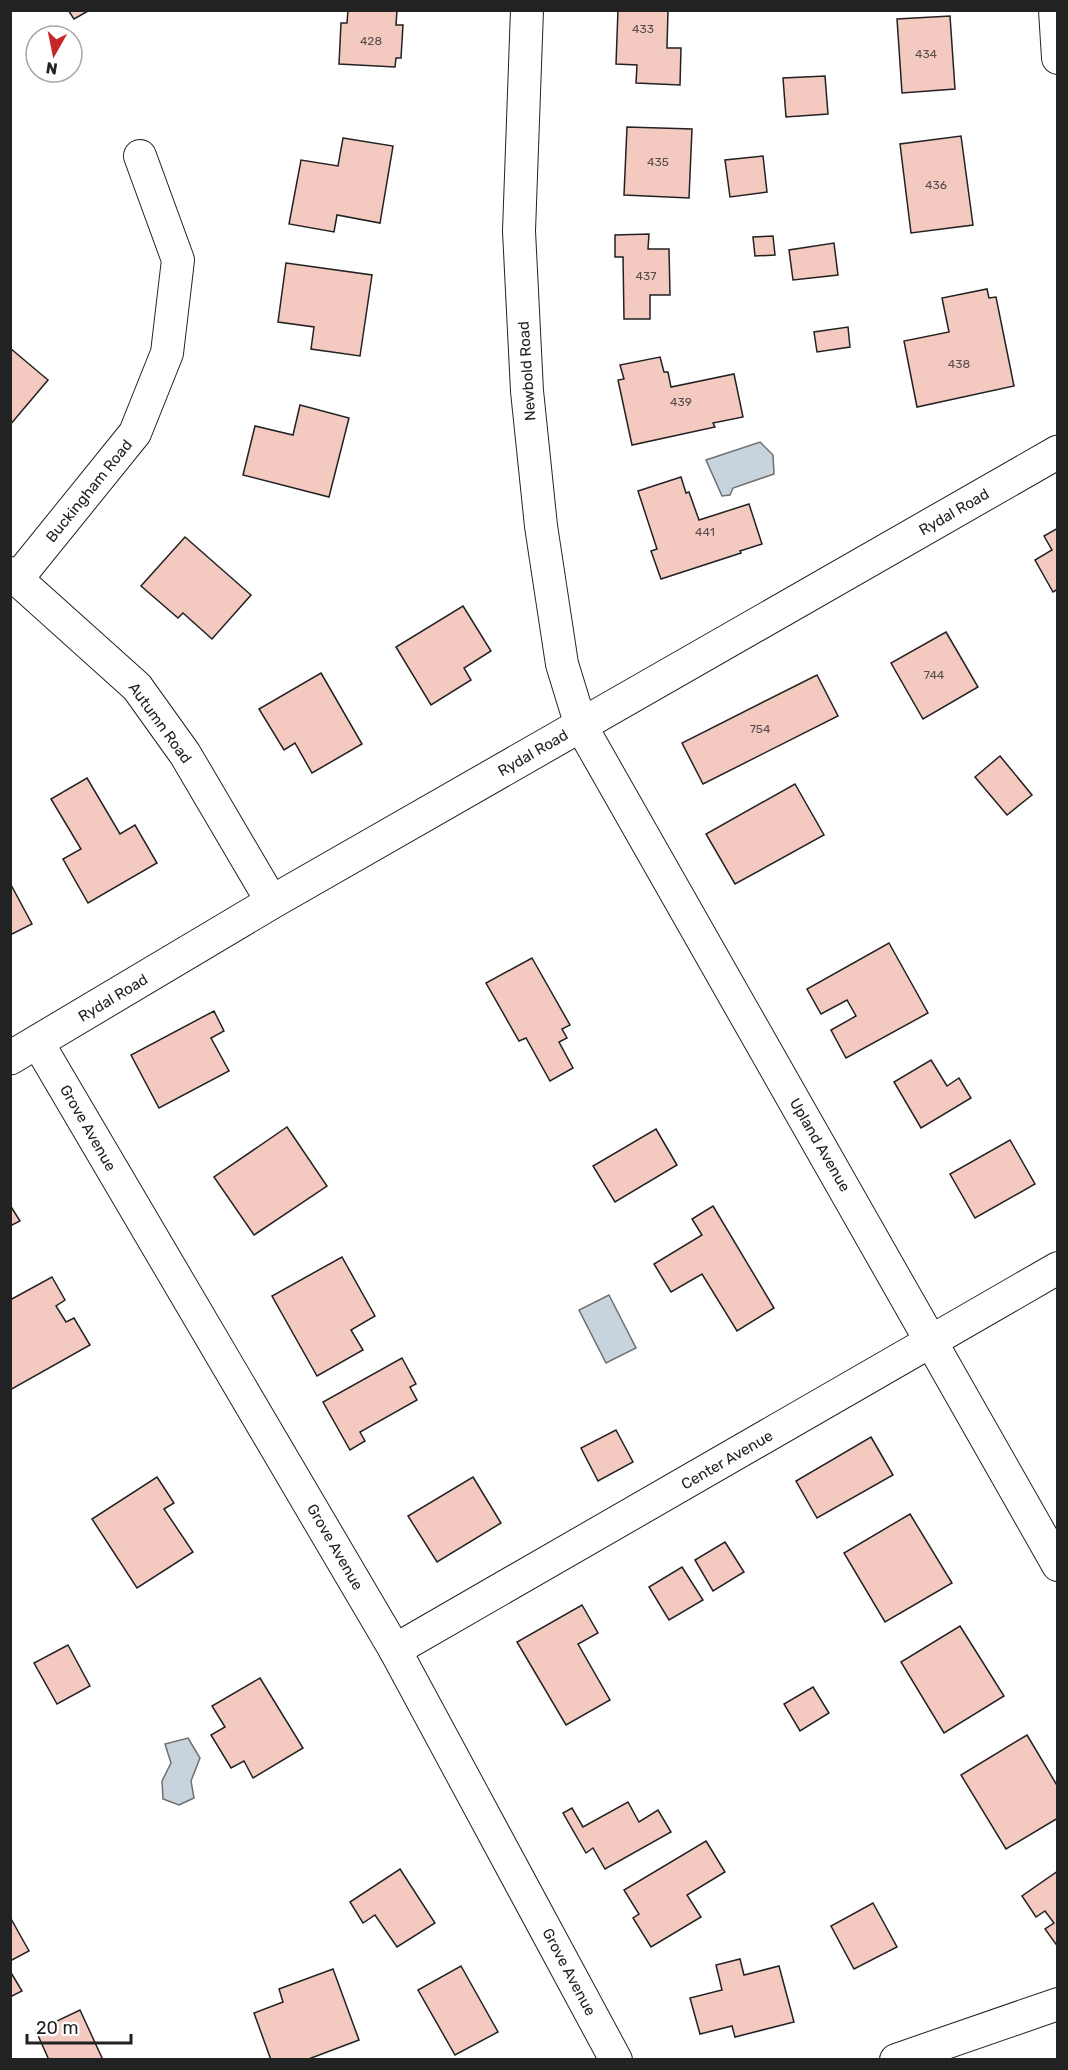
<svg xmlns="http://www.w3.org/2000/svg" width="1068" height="2070" font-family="Rubik,sans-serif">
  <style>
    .water { fill: #c7d3dd; stroke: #6f6f6f; stroke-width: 1.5 }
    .building { fill: #f3c9c0; stroke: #222; stroke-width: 1.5 }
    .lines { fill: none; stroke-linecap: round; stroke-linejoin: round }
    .minor-casing { stroke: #222; stroke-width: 34 }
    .tertiary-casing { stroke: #222; stroke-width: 35 }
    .minor { stroke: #fff; stroke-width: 32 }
    .tertiary { stroke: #fff; stroke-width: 33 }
    .labels { text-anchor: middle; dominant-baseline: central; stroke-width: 4.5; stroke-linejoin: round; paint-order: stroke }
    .number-label { font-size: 12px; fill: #564c4a }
    .street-label { font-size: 15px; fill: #222; stroke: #fff }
  </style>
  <rect width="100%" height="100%" fill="#fff"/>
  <g class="water">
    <polygon points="760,442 773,455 774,474 733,488 730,495 722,496 706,460"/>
    <polygon points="609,1295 636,1348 606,1363 579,1310"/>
    <polygon points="188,1738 200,1758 191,1781 194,1798 179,1805 163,1799 162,1781 171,1763 165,1744"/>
  </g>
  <g class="building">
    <polygon points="68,10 90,10 74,19"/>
    <polygon points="348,10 397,10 396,25 403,25 401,58 396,58 395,67 339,64 341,23 347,23"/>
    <polygon points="618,10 668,10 667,48 681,48 680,85 636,83 637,65 616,64"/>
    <polygon points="950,16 955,89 902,93 897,19"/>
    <polygon points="825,76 828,114 786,117 783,78"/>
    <polygon points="627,127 692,129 689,198 624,195"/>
    <polygon points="961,136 973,225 911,233 900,144"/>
    <polygon points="343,138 393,146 380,223 337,215 334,232 289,224 301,160 338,166"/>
    <polygon points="763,156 767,192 730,197 725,160"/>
    <polygon points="649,234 648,249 669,249 670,295 650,295 650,319 624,319 623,257 615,257 615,235"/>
    <polygon points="773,236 775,255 755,256 753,237"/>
    <polygon points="834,243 838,275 793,280 789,250"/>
    <polygon points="286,263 372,275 360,356 311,349 314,327 278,322"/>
    <polygon points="987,289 989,298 996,297 1014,386 917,407 904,341 949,332 942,298"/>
    <polygon points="848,327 850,347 817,352 814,332"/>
    <polygon points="10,348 48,380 10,425"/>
    <polygon points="660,357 664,372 668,372 671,387 734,374 743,417 713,423 715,427 632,445 618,380 624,379 620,365"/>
    <polygon points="300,405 349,418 329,497 243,475 255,426 293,435"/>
    <polygon points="681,477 686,493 689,492 699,520 749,504 762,544 740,551 741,553 661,579 651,551 657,549 638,491"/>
    <polygon points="1058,528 1058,589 1053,592 1035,560 1052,550 1044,536"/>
    <polygon points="185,537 251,595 212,639 183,613 178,618 141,586"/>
    <polygon points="463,606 491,651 464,668 471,680 431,705 396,647"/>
    <polygon points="946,632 978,687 923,719 891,663"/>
    <polygon points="321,673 362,744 312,773 295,743 284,750 259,709"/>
    <polygon points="817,675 838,716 703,784 682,743"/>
    <polygon points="1000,756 1032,795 1007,815 975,777"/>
    <polygon points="87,778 120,834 135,825 157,863 88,903 63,859 81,849 51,799"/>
    <polygon points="795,784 824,835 735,884 706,834"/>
    <polygon points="10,883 32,924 10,935"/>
    <polygon points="889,943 928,1013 846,1058 831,1030 856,1016 847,1000 821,1014 807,989"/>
    <polygon points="532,958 570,1025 562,1029 567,1038 559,1042 573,1068 550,1081 526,1038 519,1041 486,983"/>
    <polygon points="214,1011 224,1031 211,1038 229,1071 159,1108 131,1055"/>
    <polygon points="931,1060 947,1086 959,1078 971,1098 921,1128 894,1082"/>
    <polygon points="287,1127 327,1186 254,1235 214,1177"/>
    <polygon points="656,1129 677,1165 615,1202 593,1166"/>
    <polygon points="1010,1140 1035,1184 975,1218 950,1174"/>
    <polygon points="10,1205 20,1221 10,1226"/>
    <polygon points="713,1206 774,1308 737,1331 702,1274 671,1292 654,1264 702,1235 692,1219"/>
    <polygon points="342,1257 375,1316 351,1330 363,1350 317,1376 272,1296"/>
    <polygon points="52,1277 65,1300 56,1306 66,1322 74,1318 90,1345 10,1390 10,1300"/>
    <polygon points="402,1358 416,1384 410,1387 417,1400 360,1432 365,1441 350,1450 323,1402"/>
    <polygon points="616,1430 633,1462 598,1481 581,1448"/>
    <polygon points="871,1437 893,1475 817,1518 796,1481"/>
    <polygon points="157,1477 174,1503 164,1509 193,1552 137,1588 92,1519"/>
    <polygon points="473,1477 501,1523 437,1562 408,1516"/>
    <polygon points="910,1514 952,1583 885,1622 844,1553"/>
    <polygon points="725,1542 744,1572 713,1591 695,1560"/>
    <polygon points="682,1567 703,1600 669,1620 649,1587"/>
    <polygon points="582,1605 598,1633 578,1644 610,1700 566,1725 517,1642"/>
    <polygon points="960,1626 1004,1696 944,1733 901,1662"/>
    <polygon points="68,1645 90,1686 57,1704 34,1663"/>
    <polygon points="260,1678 303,1748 253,1778 244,1761 231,1768 211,1735 225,1727 212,1706"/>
    <polygon points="813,1687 829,1713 800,1731 784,1704"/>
    <polygon points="1027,1735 1058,1787 1058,1818 1006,1849 961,1775"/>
    <polygon points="628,1802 639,1822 658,1810 671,1832 605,1869 593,1848 586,1853 563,1813 572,1808 583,1827"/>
    <polygon points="706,1841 725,1872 687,1895 701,1917 651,1947 633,1918 639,1914 624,1890"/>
    <polygon points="400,1869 435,1923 397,1947 375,1915 363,1923 350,1902"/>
    <polygon points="1058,1871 1058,1947 1045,1929 1054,1923 1045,1911 1036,1917 1022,1896"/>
    <polygon points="873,1903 897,1947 854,1969 831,1926"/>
    <polygon points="10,1917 29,1951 10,1961"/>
    <polygon points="740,1959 744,1975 779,1966 794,2022 735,2037 732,2026 700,2034 690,1998 722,1990 716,1965"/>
    <polygon points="461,1966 498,2032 455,2055 418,1990"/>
    <polygon points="333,1969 359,2040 306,2060 271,2060 254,2013 283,2002 279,1989"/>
    <polygon points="10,1971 22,1991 10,1997"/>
    <polygon points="80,2010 103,2060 49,2060 36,2031"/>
  </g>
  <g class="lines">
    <g class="minor-casing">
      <g id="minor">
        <polyline points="527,10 519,231 527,391 541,526 562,664 581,726 1058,1565"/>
        <polyline points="1055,10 1058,58"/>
        <polyline points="10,573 137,687 185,754 272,902"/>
        <polyline points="17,579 135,433 167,353 178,260 140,156"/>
        <polyline points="38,1043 395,1650 616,2060"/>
        <polyline points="395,1650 1058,1268"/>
        <polyline points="896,2060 1058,2004"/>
      </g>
    </g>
    <g class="tertiary-casing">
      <polyline id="tertiary" points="10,1058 272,902 1058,452"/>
    </g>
    <use href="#minor" class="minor"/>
    <use href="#tertiary" class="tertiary"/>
  </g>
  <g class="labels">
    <g class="number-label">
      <text x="643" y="29">433</text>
      <text x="371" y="41">428</text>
      <text x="926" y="54">434</text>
      <text x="658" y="162">435</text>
      <text x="936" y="185">436</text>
      <text x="646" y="276">437</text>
      <text x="959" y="364">438</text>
      <text x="681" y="402">439</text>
      <text x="705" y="532">441</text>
      <text x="934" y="675">744</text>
      <text x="760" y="729">754</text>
    </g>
    <g class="street-label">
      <text transform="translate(527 371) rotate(-94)">Newbold Road</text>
      <text transform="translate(89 491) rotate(-51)">Buckingham Road</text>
      <text transform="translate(954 512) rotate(-30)">Rydal Road</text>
      <text transform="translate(160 723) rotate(54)">Autumn Road</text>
      <text transform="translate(533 753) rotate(-30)">Rydal Road</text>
      <text transform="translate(113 998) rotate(-31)">Rydal Road</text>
      <text transform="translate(88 1128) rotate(60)">Grove Avenue</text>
      <text transform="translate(820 1145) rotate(60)">Upland Avenue</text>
      <text transform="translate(727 1460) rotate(-30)">Center Avenue</text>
      <text transform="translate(335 1547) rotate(60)">Grove Avenue</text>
      <text transform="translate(569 1972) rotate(62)">Grove Avenue</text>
    </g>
  </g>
  <rect width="1068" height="2070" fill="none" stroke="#222222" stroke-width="24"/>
  <g transform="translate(54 54) rotate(189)"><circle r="28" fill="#ffffff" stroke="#a7a7a7" stroke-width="1.5"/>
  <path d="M0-4.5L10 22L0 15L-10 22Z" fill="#c62828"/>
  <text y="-9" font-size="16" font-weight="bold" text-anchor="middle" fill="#222222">N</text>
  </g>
  <path d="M27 2034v9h104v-9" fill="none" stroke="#222222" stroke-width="3"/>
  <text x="36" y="2034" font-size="18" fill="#222222" stroke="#ffffff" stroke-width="4.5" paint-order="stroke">20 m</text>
</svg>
